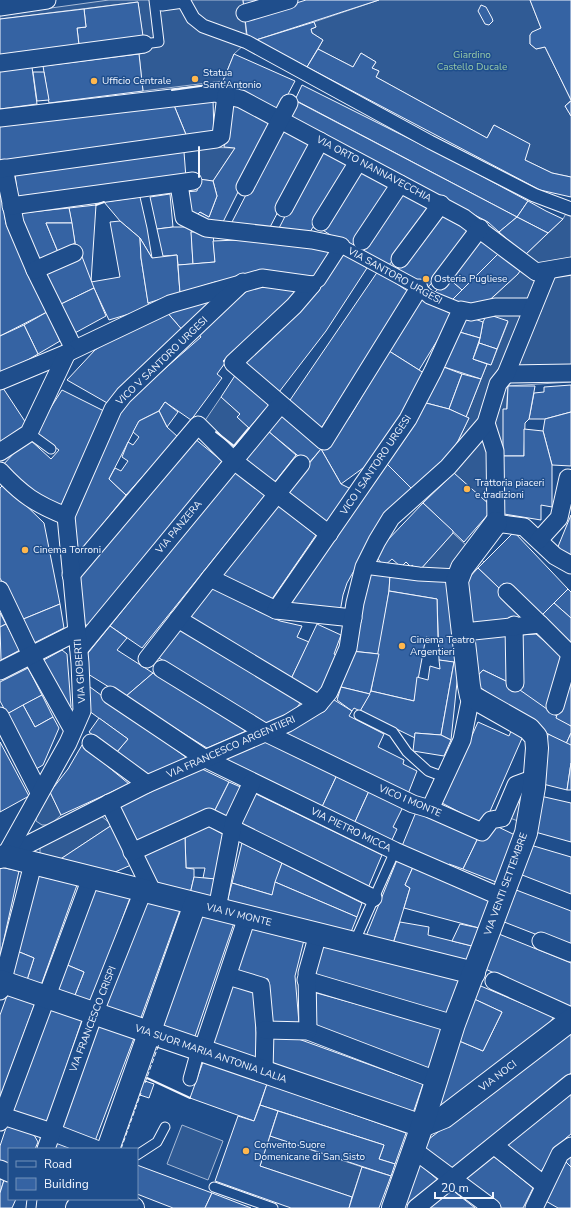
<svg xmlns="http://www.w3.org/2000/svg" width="571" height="1208" font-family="'Nunito Sans',sans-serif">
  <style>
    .built { fill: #305b95; stroke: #a8bbd7 }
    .building { fill: #3563a3; stroke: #f2f6ff }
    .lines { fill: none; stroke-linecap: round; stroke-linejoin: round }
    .service-casing { stroke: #f2f6ff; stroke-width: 11 }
    .pedestrian-casing { stroke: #f2f6ff; stroke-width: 15 }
    .minor-casing { stroke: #f2f6ff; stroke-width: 19 }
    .tertiary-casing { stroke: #f2f6ff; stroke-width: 24 }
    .service { stroke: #1f4e8c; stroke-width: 9 }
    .pedestrian { stroke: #1f4e8c; stroke-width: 13 }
    .minor { stroke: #1f4e8c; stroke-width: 17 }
    .tertiary { stroke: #1f4e8c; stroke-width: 22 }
    .fence { stroke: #f2f6ff; stroke-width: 1; stroke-dasharray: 5 2; stroke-linecap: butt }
    .wall { stroke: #f2f6ff; stroke-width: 2 }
    .poi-dot { fill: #ffb74d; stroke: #1f4e8c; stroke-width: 1.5 }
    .labels { text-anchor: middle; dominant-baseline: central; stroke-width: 3; stroke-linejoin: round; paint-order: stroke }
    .park-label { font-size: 10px; fill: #97c8a6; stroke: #1f4e8c }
    .poi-label { font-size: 10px; fill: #f2f6ff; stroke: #1f4e8c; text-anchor: start }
    .street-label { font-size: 10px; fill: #f2f6ff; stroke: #1f4e8c }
  </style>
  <rect width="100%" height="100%" fill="#1f4e8c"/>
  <g class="built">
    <polygon points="109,0 243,0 247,42 234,54 223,81 143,91 139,54 145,53 138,2 0,19 0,15"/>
    <polygon points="379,0 530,0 541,28 530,35 530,44 536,49 545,47 571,100 565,106 571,116 571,177 552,173 525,160 529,144 494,125 487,138 376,77 379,71 372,68 376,62 361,53 353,67 318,49 323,40 312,33 311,29 316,27 314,22"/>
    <polygon points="199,147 235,148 213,181 199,179"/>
    <polygon points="571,204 571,382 508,386 503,456 490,505 443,464 458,441 469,418 466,417 487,364 491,365 508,322 487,314 492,298 518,274 525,255 563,219"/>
    <polygon points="221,397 240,414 237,417 249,428 234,446 204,422"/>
    <polygon points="453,533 484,562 463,584 419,571"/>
    <polygon points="523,787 523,823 510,818"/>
    <polygon points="50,792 61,815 50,825 42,825 36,821 37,813"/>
    <polygon points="100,815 112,825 59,860 40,855 40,848"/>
    <polygon points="182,1125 223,1141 208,1180 167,1164"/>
    <polygon points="270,1136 362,1167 352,1197 260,1166"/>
  </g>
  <g class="building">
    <polygon points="243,0 269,0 244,8"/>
    <polygon points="306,0 379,0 256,40 247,35 245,19"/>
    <polygon points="530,0 571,0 571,100 545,47 536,49 530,44 530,35 532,32 541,28"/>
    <polygon points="138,2 143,36 79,45 77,28 86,27 84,9"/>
    <polygon points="481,5 486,7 492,18 493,21 489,25 485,24 478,11"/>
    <polygon points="84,9 86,27 77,28 79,45 0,56 0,19"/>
    <polygon points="314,22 316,27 311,29 312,33 323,40 307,67 256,40"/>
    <polygon points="318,49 353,67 361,53 376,62 372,68 379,71 376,77 487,138 494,125 530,144 525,160 552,173 571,177 571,197 540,190 307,67"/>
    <polygon points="139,54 143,91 49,103 43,66"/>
    <polygon points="234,54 295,81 277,115 221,86"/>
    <polygon points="32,67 37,104 0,109 0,71"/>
    <polygon points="33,72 44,72 49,100 37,101"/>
    <polygon points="302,85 452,160 528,201 517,217 295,100"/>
    <polygon points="213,99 214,134 187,137 173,103"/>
    <polygon points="296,101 517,217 499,232 488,222 366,158 287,120"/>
    <polygon points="571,101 571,116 565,106"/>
    <polygon points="231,102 273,122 220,228 196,216 200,212 209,217 217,196 213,181 235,148 224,147"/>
    <polygon points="173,103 187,137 0,161 0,123"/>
    <polygon points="281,127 313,144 268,231 232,222"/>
    <polygon points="320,148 352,166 308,235 277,232"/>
    <polygon points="184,152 186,178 18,199 15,174"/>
    <polygon points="358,169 393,188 351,248 321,229"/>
    <polygon points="199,179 213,181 217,196 209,217 200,212 196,216 185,207 185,192 197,191"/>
    <polygon points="0,185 6,224 47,312 0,336"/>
    <polygon points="399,192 431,210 412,238 388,266 361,249"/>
    <polygon points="170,194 173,227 157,229 150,197"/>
    <polygon points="140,197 147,228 152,258 140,238 120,221 104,202"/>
    <polygon points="528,201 546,211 563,219 548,233 517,217"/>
    <polygon points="96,205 91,282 75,243 69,208"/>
    <polygon points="69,208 72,223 46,223 58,252 38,261 20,213"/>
    <polygon points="441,215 472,233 426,290 396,272"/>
    <polygon points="517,217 548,233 525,255 499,232"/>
    <polygon points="120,221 140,238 141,258 149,308 109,320 91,282 120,277 110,222"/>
    <polygon points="46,223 72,223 75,243 58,252"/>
    <polygon points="173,227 191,227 193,264 178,265 177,255 163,256 157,229"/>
    <polygon points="213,231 215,262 193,264 191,232"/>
    <polygon points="480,237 500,252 462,290 448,278"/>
    <polygon points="140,238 152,258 177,255 180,293 148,303 141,258"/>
    <polygon points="264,239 333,247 315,280 261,274 215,282 180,293 178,265 215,262 213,241"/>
    <polygon points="342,252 367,268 326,331 276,396 241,363"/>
    <polygon points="500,252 520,271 518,274 483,306 449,303"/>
    <polygon points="81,254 94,288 59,305 43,272"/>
    <polygon points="378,271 409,292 318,433 286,406"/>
    <polygon points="448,278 462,290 449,303 435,292"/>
    <polygon points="255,284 294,287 297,295 223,361 225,363 217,374 222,378 191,420 165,402 159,411 139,421 109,479 126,495 77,556 69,524 121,407 201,337 198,333"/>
    <polygon points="94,288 106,316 73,334 59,305"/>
    <polygon points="225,295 184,332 165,310"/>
    <polygon points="421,297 453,315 419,370 389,351"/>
    <polygon points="165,310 184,332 109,404 67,380 95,350 116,336"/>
    <polygon points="47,312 60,341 38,354 24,325"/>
    <polygon points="487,314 508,321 497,349 479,343 483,322"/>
    <polygon points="464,315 483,322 480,338 456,331"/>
    <polygon points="24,325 38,354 2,375 0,372 0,336"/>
    <polygon points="456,331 480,338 473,359 487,364 481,379 441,366"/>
    <polygon points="479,343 497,349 491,365 473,359"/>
    <polygon points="389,351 427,375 370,463 341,484 321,449 349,418"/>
    <polygon points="441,366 462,374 449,409 426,403"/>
    <polygon points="236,374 270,404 249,428 237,417 240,414 221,397"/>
    <polygon points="462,374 481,379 466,417 449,409"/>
    <polygon points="1,385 28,426 0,447 0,386"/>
    <polygon points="571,385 571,412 545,419 529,419 534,393 544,392 544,387"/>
    <polygon points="508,386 535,386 529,419 525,423 524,456 503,456 503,409 507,409"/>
    <polygon points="62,390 104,411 60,508 19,484 2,466 28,438 51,459 59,450 35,432"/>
    <polygon points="165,402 178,412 167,427 159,411"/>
    <polygon points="426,403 449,409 469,418 458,441 443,464 440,462 412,489 384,461"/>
    <polygon points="159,411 167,427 178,437 126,495 109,479 115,468 121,471 128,461 122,457 128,442 133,445 139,437 133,432 139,421"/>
    <polygon points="571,412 571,466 552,465 543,431 545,419"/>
    <polygon points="281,414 321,449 308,464 268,431"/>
    <polygon points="524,429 543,431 552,465 552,507 541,505 541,520 504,514 503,456 524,456"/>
    <polygon points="268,431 296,455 274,483 244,460"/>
    <polygon points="194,438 222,461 90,626 82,624 76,582"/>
    <polygon points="321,449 341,484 351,489 328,525 286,492"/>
    <polygon points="384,461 412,489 385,516 347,583 343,595 340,612 290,604 288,601"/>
    <polygon points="235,471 265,495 142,648 110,626"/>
    <polygon points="454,473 490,505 490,512 464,542 423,503"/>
    <polygon points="4,484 44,523 60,604 21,620 0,578 0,488"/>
    <polygon points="423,503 453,531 453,533 419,571 412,565 411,567 406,562 401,567 392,559 384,566 377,558 383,545"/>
    <polygon points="276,504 316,535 272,599 220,574"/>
    <polygon points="571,515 571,555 557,549"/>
    <polygon points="514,532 568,589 540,617 504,583 499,588 478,568"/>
    <polygon points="478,568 499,588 526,619 468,627 463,584"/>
    <polygon points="368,571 390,575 389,591 379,654 351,651"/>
    <polygon points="390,575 449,580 459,663 439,660 437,599 389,591"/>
    <polygon points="210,587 280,621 302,626 297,637 309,642 291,679 186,618"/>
    <polygon points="568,589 571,592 571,618 554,603"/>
    <polygon points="389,591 437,599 438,639 426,637 414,701 371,691"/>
    <polygon points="554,603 571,618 571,647 540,617"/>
    <polygon points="60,604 64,628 34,643 21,620"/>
    <polygon points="0,613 6,624 0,627"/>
    <polygon points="6,624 20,650 1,660 0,627"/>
    <polygon points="317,624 341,635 334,654 339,657 320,695 291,679"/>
    <polygon points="110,626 127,638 117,650 153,673 125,697 88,674 84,658"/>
    <polygon points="179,626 301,702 292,714 268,726 156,656"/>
    <polygon points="473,634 509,634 510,683 483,670 472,682"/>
    <polygon points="536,634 564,658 549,712 520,691 520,635"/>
    <polygon points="62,650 67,654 71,706 70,709 42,661"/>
    <polygon points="351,651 379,654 370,694 341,687"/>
    <polygon points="439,660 454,662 441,735 415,733 415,738 360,711 371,691 414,701 417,677 428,680 430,666 440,669"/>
    <polygon points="454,662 459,663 451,740 441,735"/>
    <polygon points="28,668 42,695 7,714 0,701 0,682"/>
    <polygon points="483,670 510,683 571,726 571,733 566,744 548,734 472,682"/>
    <polygon points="571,670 571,726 556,718"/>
    <polygon points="153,673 217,712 246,731 207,748 125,697"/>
    <polygon points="90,687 187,758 147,777 116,753 128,739 89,711 88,693"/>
    <polygon points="341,687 370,694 360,711 354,708 352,711 337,700"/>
    <polygon points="42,695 53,717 35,727 23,705"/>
    <polygon points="331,698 352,711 349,716 384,734 378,747 404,760 403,764 417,771 408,794 281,733"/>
    <polygon points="23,705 35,727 53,717 59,728 43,765 36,769 7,714"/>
    <polygon points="99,718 128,739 116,753 89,732"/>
    <polygon points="478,722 509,736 511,731 523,736 484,825 442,803"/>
    <polygon points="415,733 441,735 451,740 444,756 413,751"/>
    <polygon points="571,733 571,745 566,744"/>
    <polygon points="548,734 571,745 571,763 567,790 543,784"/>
    <polygon points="0,742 29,796 0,812"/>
    <polygon points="262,742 270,743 337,775 321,809 221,760"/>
    <polygon points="82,745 129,784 61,815 50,792 68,769"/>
    <polygon points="571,763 571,790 567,790"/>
    <polygon points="200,768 229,782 213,814 134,844 117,806"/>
    <polygon points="337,775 369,791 354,824 321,809"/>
    <polygon points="229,782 245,789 229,820 213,814"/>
    <polygon points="369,791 403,807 393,827 397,829 391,842 354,824"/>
    <polygon points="252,792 382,855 368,888 238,823"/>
    <polygon points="536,795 571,803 571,842 528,830"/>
    <polygon points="416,812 478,838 463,869 449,864 448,867 402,846"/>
    <polygon points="492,824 515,835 496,882 463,869 478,838"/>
    <polygon points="112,825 131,865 106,876 59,860"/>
    <polygon points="208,826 226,836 216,879 203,878 205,868 186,868 185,837"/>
    <polygon points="185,837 186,868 194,869 194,877 190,894 156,887 141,856"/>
    <polygon points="242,843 282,863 272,895 232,883"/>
    <polygon points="527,844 571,857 571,894 517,873"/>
    <polygon points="397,860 413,867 405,885 410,888 392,947 364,941"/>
    <polygon points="282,863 362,903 357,917 275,882"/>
    <polygon points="0,867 19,871 0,957"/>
    <polygon points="413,867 489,900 479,928 404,908 410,888 405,885"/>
    <polygon points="34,875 77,885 40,988 26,983 34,958 17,951"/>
    <polygon points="194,877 216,879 212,899 190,894"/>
    <polygon points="275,882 357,917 349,937 227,902 232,883 272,895"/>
    <polygon points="511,888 571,911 571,948 499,920"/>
    <polygon points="94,889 130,898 90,1006 73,1000 84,972 65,964"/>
    <polygon points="145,902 180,910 139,1023 104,1011"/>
    <polygon points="198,915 234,923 193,1042 156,1029"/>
    <polygon points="400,922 429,927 428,935 472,946 466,964 392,947"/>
    <polygon points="460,924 479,928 472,946 452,941"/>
    <polygon points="250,927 304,940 295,976 299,1023 270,1024 268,979 235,971"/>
    <polygon points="494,932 571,963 571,1007 483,968"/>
    <polygon points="322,945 460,978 449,1014 311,977"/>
    <polygon points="17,951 34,958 26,983 11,978"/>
    <polygon points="65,964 84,972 73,1000 54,993"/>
    <polygon points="230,983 255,990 257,1065 208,1047"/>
    <polygon points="476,984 554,1017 542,1032 443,1109 436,1101 457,1040 483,1051 502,1012 472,998"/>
    <polygon points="313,992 443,1028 428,1070 313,1027"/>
    <polygon points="8,993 35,1003 0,1098 0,1015"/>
    <polygon points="472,998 502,1012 483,1051 457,1040"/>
    <polygon points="49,1008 82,1020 47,1123 12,1111"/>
    <polygon points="99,1025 134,1038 95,1141 60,1128"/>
    <polygon points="571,1029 571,1073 450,1170 420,1146"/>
    <polygon points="271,1035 293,1037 423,1084 411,1119 271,1070"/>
    <polygon points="203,1062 267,1084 254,1121 190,1098"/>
    <polygon points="139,1079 154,1084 149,1098 134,1093"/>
    <polygon points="267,1084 406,1133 395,1164 379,1159 384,1145 260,1105"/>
    <polygon points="571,1091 571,1134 566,1138 539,1174 504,1146"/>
    <polygon points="260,1105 278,1111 260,1166 352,1197 349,1208 291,1208 215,1181 238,1116 254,1121"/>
    <polygon points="278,1111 384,1145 379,1159 395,1164 391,1176 270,1136"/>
    <polygon points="7,1125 34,1135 38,1142 35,1149 9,1149 9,1167 0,1163 0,1146"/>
    <polygon points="54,1142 75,1149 52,1149"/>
    <polygon points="571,1154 571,1167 564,1160"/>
    <polygon points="492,1155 533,1188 523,1208 500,1208 463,1179"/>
    <polygon points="564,1160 571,1167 571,1208 558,1208 544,1200"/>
    <polygon points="416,1161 438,1180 409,1206 400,1198"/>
    <polygon points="137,1165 212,1193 205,1208 173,1208 137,1194"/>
    <polygon points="362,1167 391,1176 379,1208 349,1208"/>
    <polygon points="0,1179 4,1180 0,1193"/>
    <polygon points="4,1180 9,1182 9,1199 16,1199 12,1208 0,1208 0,1193"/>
    <polygon points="451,1189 475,1208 426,1208"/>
    <polygon points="212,1193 251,1208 205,1208"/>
  </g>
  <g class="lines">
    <g class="service-casing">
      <g id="service">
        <polyline points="144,44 159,42 154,0"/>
        <polyline points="29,433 51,449"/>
        <polyline points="359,715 393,732 407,752 428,771 444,777"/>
        <polyline points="354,943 395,851"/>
        <polyline points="137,1155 157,1142 165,1127"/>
        <polyline points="214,1187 273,1208"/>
        <polyline points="31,1208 32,1199"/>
      </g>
    </g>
    <g class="pedestrian-casing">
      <g id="pedestrian">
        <polyline points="183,0 193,18 203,26 247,42 430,142 534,195 571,209"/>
        <polyline points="162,4 183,1"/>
        <polyline points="312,285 319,280 341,246 419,288 429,297 461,310"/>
        <polyline points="364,567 419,574 458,576"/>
        <polyline points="190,1079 198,1050"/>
      </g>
    </g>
    <g class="minor-casing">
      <g id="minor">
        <polyline points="0,7 47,0"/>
        <polyline points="245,13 289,0"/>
        <polyline points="0,63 144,44"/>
        <polyline points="0,118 215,93 241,99 464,218 536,272 571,266"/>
        <polyline points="4,168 15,223 35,270 74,349"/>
        <polyline points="0,169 216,139 221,136 226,95"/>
        <polyline points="179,184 184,217 206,228 312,240 341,246"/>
        <polyline points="245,187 289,103"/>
        <polyline points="11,206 193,181"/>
        <polyline points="284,208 320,141"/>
        <polyline points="321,222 358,162"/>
        <polyline points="362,241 400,184"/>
        <polyline points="400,259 441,204"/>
        <polyline points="35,270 74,253"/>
        <polyline points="440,281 480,228"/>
        <polyline points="312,285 294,306 233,363 324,441 419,288"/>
        <polyline points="506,374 571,373"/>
        <polyline points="0,381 67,353 170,304 262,278 312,285"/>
        <polyline points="486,423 495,451 496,523 524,527 555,556 571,565"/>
        <polyline points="0,452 29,433 67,353"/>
        <path d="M0,471C22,495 36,504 66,516"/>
        <polyline points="539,540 559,518 568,478"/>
        <polyline points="71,575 198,425 234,461 329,534"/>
        <polyline points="210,578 276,610 353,618"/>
        <polyline points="0,590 31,655 73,730"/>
        <polyline points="507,592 540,624"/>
        <polyline points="276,610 408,419 433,371 461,310 471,312 495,307 533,307"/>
        <polyline points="178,619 319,704"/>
        <polyline points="514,625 515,683"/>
        <polyline points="464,632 540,624 571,655"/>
        <polyline points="79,649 280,405"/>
        <polyline points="147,659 210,578 301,464"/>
        <polyline points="162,669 266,733 413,804 430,809 482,832 491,820 502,818 516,785 535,778"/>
        <polyline points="0,671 77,632"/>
        <polyline points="110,695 204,758 395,851 501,897"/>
        <polyline points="555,706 570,655"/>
        <polyline points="0,716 39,792"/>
        <polyline points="91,743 147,784"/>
        <polyline points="109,803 153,893"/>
        <polyline points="430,809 462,740 471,696"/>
        <polyline points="132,852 209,817 373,898"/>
        <polyline points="5,856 147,784 288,723 319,704 329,692 348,648 355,603 364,567 377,541 391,518 448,467 486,423 498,384 506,374 548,271"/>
        <polyline points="5,856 68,743 82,711 80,663 66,516 113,409 124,395 243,282"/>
        <polyline points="217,909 234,820 252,782"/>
        <polyline points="541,941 571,953"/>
        <polyline points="228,976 261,986 265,1030 264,1073"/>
        <polyline points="306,980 454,1024"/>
        <polyline points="494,981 571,1016"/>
        <polyline points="0,991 33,864"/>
        <polyline points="265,1030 308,1031 436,1080"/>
        <polyline points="308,1031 307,973 318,934"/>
        <polyline points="202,1051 247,917"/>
        <polyline points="0,1115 52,1132 96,1149"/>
        <polyline points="0,1122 91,878"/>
        <polyline points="495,1146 544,1185"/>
        <polyline points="46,1149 94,1014 143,891"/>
        <polyline points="414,1150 492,1208"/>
        <polyline points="0,1169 9,1173"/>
        <polyline points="416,1208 571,1083"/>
        <polyline points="534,1208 560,1154 571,1146"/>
      </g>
    </g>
    <g class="tertiary-casing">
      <g id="tertiary">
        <polyline points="0,857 5,856 474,973"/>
        <polyline points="0,981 422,1126 444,1117 571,1020"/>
        <polyline points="108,1149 195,904"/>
        <polyline points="77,1208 92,1202 133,1208"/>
        <polyline points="393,1208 422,1126 454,1024 526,833 534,787 537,748 536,737 529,729 471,696 469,686 457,581 462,568 496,523"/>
      </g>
    </g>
    <use href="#service" class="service"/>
    <use href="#pedestrian" class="pedestrian"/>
    <use href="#minor" class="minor"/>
    <use href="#tertiary" class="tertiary"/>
    <g class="fence">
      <polyline points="145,1083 159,1044"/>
      <polyline points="121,1149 141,1093"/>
    </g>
    <g class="wall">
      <polyline points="172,90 222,83"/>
      <polyline points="199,147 199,177"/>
      <polyline points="96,205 104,202"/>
      <polyline points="216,432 234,446 249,428"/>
      <polyline points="147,1078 190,1098"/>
    </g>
  </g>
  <g class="poi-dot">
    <circle cx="195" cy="79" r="4"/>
    <circle cx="94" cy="81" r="4"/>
    <circle cx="426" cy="279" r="4"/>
    <circle cx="467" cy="489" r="4"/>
    <circle cx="25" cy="550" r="4"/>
    <circle cx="402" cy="646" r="4"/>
    <circle cx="246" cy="1151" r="4"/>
  </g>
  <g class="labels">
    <g class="park-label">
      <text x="472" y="55">Giardino<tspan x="472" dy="12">Castello Ducale</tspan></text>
    </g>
    <g class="poi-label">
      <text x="203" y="73">Statua<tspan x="203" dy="12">Sant'Antonio</tspan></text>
      <text x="102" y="81">Ufficio Centrale</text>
      <text x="434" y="279">Osteria Pugliese</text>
      <text x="475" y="483">Trattoria piaceri<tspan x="475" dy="12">e tradizioni</tspan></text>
      <text x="33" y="550">Cinema Torroni</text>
      <text x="410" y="640">Cinema Teatro<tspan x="410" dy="12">Argentieri</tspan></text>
      <text x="254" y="1145">Convento Suore<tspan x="254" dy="12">Domenicane di San Sisto</tspan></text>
    </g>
    <g class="street-label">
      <text transform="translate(374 169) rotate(28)">VIA ORTO NANNAVECCHIA</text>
      <text transform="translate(395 276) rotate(29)">VIA SANTORO URGESI</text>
      <text transform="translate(162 361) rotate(-44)">VICO V SANTORO URGESI</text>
      <text transform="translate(376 465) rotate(-56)">VICO I SANTORO URGESI</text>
      <text transform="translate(179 527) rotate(-50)">VIA PANZERA</text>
      <text transform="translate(80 671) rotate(-94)">VIA GIOBERTI</text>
      <text transform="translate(231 747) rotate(-24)">VIA FRANCESCO ARGENTIERI</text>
      <text transform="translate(410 801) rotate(23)">VICO I MONTE</text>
      <text transform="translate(351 830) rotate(26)">VIA PIETRO MICCA</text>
      <text transform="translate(506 884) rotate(-70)">VIA VENTI SETTEMBRE</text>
      <text transform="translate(239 915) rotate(14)">VIA IV MONTE</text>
      <text transform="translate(93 1019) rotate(-69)">VIA FRANCESCO CRISPI</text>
      <text transform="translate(211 1054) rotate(19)">VIA SUOR MARIA ANTONIA LALIA</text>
      <text transform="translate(498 1076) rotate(-37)">VIA NOCI</text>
    </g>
  </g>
  <rect x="8" y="1148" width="130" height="52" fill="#1f4e8c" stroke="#7391ba"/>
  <rect x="16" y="1161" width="20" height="6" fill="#1f4e8c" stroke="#7391ba"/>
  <text x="44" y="1168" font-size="12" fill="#f2f6ff">Road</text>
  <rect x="16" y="1178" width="20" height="12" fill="#3563a3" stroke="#7391ba"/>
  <text x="44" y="1188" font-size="12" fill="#f2f6ff">Building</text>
  <path d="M435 1192v6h58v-6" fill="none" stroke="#f2f6ff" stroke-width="2"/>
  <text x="441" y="1192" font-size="12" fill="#f2f6ff" stroke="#1f4e8c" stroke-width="3" paint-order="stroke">20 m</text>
</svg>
